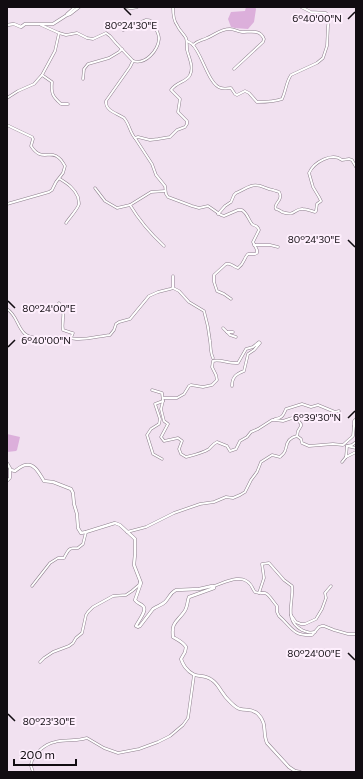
<svg xmlns="http://www.w3.org/2000/svg" width="363" height="779" font-family="Commissioner,sans-serif">
  <style>
    .green { fill: #dcafdb }
    .lines { fill: none; stroke-linecap: round; stroke-linejoin: round }
    .minor-casing { stroke: #8e808d; stroke-width: 3 }
    .tertiary-casing { stroke: #8e808d; stroke-width: 3.5 }
    .minor { stroke: #fff; stroke-width: 2 }
    .tertiary { stroke: #fff; stroke-width: 2.5 }
    .ticks { fill: none; stroke: #110c11; stroke-width: 1.5 }
    .ticks-label { font-size: 10px; text-anchor: middle; fill: #110c11; stroke: #feeffd; stroke-width: 4; stroke-linejoin: round; paint-order: stroke }
  </style>
  <rect width="100%" height="100%" fill="#f1e1f0"/>
  <g class="green">
    <polygon points="246,7 255,7 256,9 254,22 248,29 235,28 231,27 228,19 231,12 245,11"/>
    <polygon points="7,434 20,437 17,450 16,451 7,452"/>
  </g>
  <g class="lines">
    <g class="minor-casing">
      <g id="minor">
        <path d="M173,7C173,13 173,20 177,25C179,30 183,33 186,38C187,42 187,46 187,50C189,58 194,67 190,75C187,82 176,82 171,90L180,99L178,112L187,121V124L185,127L177,130L170,137L158,139L150,140L138,137L135,138L152,164L156,175L165,186L166,194L168,197L192,206L199,208L208,206L211,208L221,215L224,216L238,210H242C248,214 248,219 252,224C255,227 257,224 259,230L253,242L257,250V253L255,254H248C243,259 245,263 238,268C233,267 231,262 226,264L214,275V282L217,291L224,294L231,299"/>
        <polyline points="67,14 75,7"/>
        <path d="M41,25L59,33L66,35L77,33L87,38L93,39L106,33L110,36L116,43L133,61L130,67L106,101C105,111 117,113 124,118C129,123 130,133 135,138"/>
        <path d="M123,30L146,20C152,20 152,22 155,27C157,31 159,34 159,39C158,50 146,65 133,61"/>
        <path d="M187,41C189,42 191,43 192,44C202,53 209,86 221,88C224,89 228,88 231,88L235,94L237,95L245,91L249,93L257,102C265,102 274,102 282,99C286,91 286,82 291,75L317,63L323,58L327,46L328,26L329,19L328,16L326,13L311,12L301,7"/>
        <path d="M193,45C198,40 201,41 207,38C215,35 220,29 230,29C235,29 238,32 242,32C251,32 260,29 264,39L263,42L234,69"/>
        <path d="M42,75L52,82C51,93 52,96 61,104H68"/>
        <polyline points="83,79 84,69 88,64 109,58 119,52 122,49"/>
        <polyline points="7,98 18,91 34,84 42,75 55,51 59,33"/>
        <path d="M7,125L11,127L32,137L33,139L31,146C42,163 50,149 59,158C62,160 63,163 65,166L63,173L56,182L52,190L49,192L7,204"/>
        <path d="M60,179C68,184 74,188 78,197C78,199 79,201 79,204C78,209 69,218 66,223"/>
        <polyline points="95,188 105,201 117,208 130,205 151,192 165,191"/>
        <path d="M130,205C139,220 151,234 164,246"/>
        <path d="M218,214L225,206L231,202L234,195L236,193C241,191 245,188 251,186C260,183 265,189 273,190C275,191 277,191 279,192C280,194 281,195 280,198C280,201 273,205 276,209C277,209 281,211 282,212C296,217 294,208 303,209C307,209 311,211 315,212L316,211L317,204L321,201L319,197L313,187L309,173C314,162 332,152 342,160L349,159L352,160L356,167"/>
        <polyline points="254,245 270,245 278,247"/>
        <path d="M173,288L179,291L189,302L204,311C207,321 209,331 210,341C211,347 210,352 213,358"/>
        <path d="M59,303C67,313 61,320 63,330L72,333H73L71,338"/>
        <path d="M7,309C17,315 17,327 25,334C33,341 54,337 64,337C69,338 74,339 79,339C89,339 100,336 110,335L114,330L116,324L119,322L130,319L149,296L158,292L170,289L173,288V276"/>
        <polyline points="223,328 230,335 236,337"/>
        <polyline points="227,332 233,332"/>
        <path d="M152,390L162,393L163,401L161,409L164,421L168,424L161,437L164,441L178,438L182,441L179,449L181,454L186,457C194,455 203,453 209,449C212,446 213,444 217,442L227,446L230,451L236,449L240,441L247,437L251,432L258,429L272,420H275L283,421L292,418L297,419L301,424V426L298,431L297,436"/>
        <path d="M163,398H177L184,394L189,386L191,385L203,387L212,385L217,380L216,375L212,367L213,361C221,359 229,364 238,363L246,349L253,347L259,342L260,343L254,350L248,354L244,371C236,374 232,377 232,386"/>
        <path d="M275,419C283,418 283,415 286,409L302,404L311,407L318,405L335,412L339,411"/>
        <polyline points="354,426 354,421 356,419"/>
        <polyline points="347,446 356,448"/>
        <polyline points="346,457 356,452"/>
        <polyline points="162,459 153,454 147,435 151,429 159,424 160,419 155,404 163,401"/>
        <polyline points="342,462 346,457 347,446 352,445 356,442"/>
        <polyline points="7,481 10,478 10,469"/>
        <path d="M127,532L146,527L174,513L200,504L214,502L226,497L233,498L240,495L245,492L251,480L257,472L261,462L272,455L280,457C282,455 284,454 285,451C286,450 285,449 286,448C287,441 291,437 297,436L301,439L302,443L309,446L333,444L343,445L353,436L354,426L356,425"/>
        <path d="M32,586L50,563L58,558H64C69,549 68,548 78,548L83,544L86,532"/>
        <path d="M214,586C224,583 241,573 250,584C252,586 253,590 255,592C258,593 262,593 265,593C269,594 274,603 277,606V612L279,616C292,627 292,636 312,635L319,627L322,626H324L334,630L348,634H356"/>
        <path d="M259,593L264,578L262,564L269,563L284,580L292,586C294,602 283,620 302,630C307,632 309,633 315,632"/>
        <polyline points="291,615 296,622 301,624 305,624 316,619 322,609 326,598 325,593 331,586"/>
        <polyline points="40,662 44,658 53,652 69,646 73,643 76,638 82,633 86,615 88,612 93,607 113,596 126,595 132,591 139,585 140,582"/>
        <path d="M33,772C33,772 31,766 31,766C31,755 45,744 55,742C61,740 67,741 74,740C78,740 83,739 87,738L104,748L118,753L139,749L158,742L170,736L183,725L188,718L194,675"/>
      </g>
    </g>
    <g class="tertiary-casing">
      <g id="tertiary">
        <polyline points="126,7 131,8 137,7"/>
        <polyline points="7,25 14,24 21,27 25,24 53,24 67,15 70,14 79,7"/>
        <path d="M7,463L11,470L15,471C18,469 22,465 26,465C35,463 40,475 44,481L53,482L71,489L73,493L74,504L77,514L78,528L81,533L86,532L115,523L120,525L133,537L135,539V554L134,565L141,583L135,600C138,604 140,603 143,606C148,610 138,621 136,626L138,627L140,626L153,609C157,606 162,605 165,602C169,598 170,593 176,590L199,589L212,586H214V588L189,597C187,601 188,607 184,612C177,622 171,622 173,637C178,640 183,642 186,647L185,652L181,659C182,662 183,664 185,667C196,681 202,672 212,680C217,683 219,688 222,692C225,697 235,708 240,709C247,711 251,708 258,714C268,724 262,732 267,743L289,767L295,771L300,772"/>
      </g>
    </g>
    <use href="#minor" class="minor"/>
    <use href="#tertiary" class="tertiary"/>
  </g>
  <path class="ticks" d="M124,8L131,15M348,19L355,12M348,240L355,247M8,301L15,308M8,347L15,340M348,418L355,411M348,653L355,660M8,714L15,721"/>
  <g class="ticks-label">
    <text x="317" y="22">6°40'00"N</text>
    <text x="131" y="29">80°24'30"E</text>
    <text x="314" y="243">80°24'30"E</text>
    <text x="49" y="312">80°24'00"E</text>
    <text x="46" y="344">6°40'00"N</text>
    <text x="317" y="421">6°39'30"N</text>
    <text x="314" y="657">80°24'00"E</text>
    <text x="49" y="725">80°23'30"E</text>
  </g>
  <rect width="363" height="779" fill="none" stroke="#110c11" stroke-width="16"/>
  <path d="M14 759v6h62v-6" fill="none" stroke="#110c11" stroke-width="2"/>
  <text x="20" y="759" font-size="12" fill="#110c11" stroke="#feeffd" stroke-width="3" paint-order="stroke">200 m</text>
</svg>
